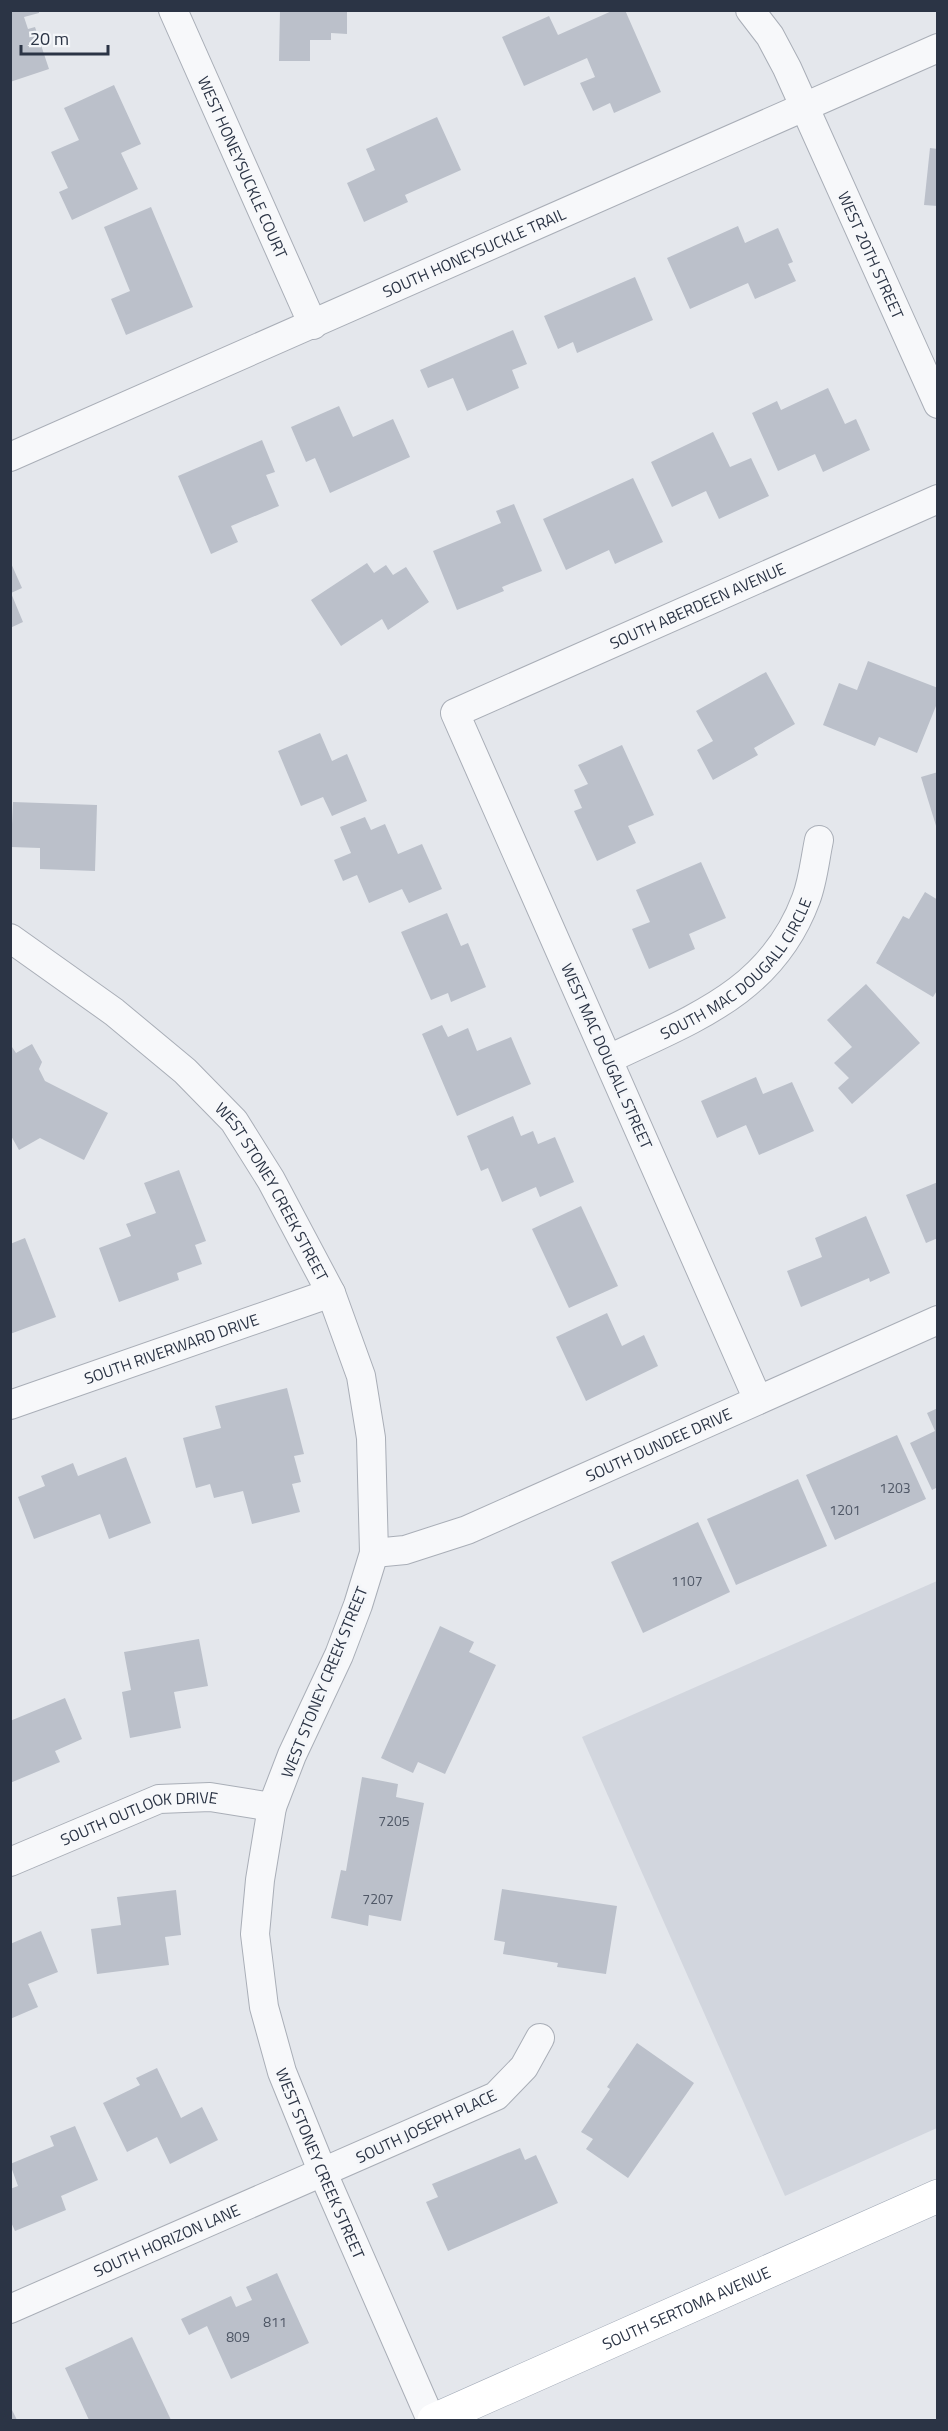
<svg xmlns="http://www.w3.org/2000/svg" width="948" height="2431" font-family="'Titillium Web',sans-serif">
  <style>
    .built { fill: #d2d6de }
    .building { fill: #bbc0ca }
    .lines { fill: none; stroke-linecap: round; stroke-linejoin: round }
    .minor-casing { stroke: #a9aeb7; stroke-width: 30 }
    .major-casing { stroke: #a3abb8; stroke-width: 34 }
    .minor { stroke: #f7f8fa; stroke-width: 28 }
    .major { stroke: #fff; stroke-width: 33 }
    .labels { text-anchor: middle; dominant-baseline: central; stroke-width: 6; stroke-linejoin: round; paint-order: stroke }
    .number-label { font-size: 14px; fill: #4f5766 }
    .street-label { font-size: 16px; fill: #2b3445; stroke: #f4f6f9 }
  </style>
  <rect width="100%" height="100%" fill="#e4e7ec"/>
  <polygon class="built" points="937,1581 937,2128 785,2196 582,1737"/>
  <g class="building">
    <polygon points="10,10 39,10 39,13 24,17 28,29 35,27 49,69 10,82"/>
    <polygon points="280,10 347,10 347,34 331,33 331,40 310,40 310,61 279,61"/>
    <polygon points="614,10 625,10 661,92 614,113 610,103 593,111 580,83 595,77 587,58 524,86 502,37 549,16 558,35"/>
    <polygon points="114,85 141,144 121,153 138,189 72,220 59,192 68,188 51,152 79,140 64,108"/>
    <polygon points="437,117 461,170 405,195 408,202 364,222 347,183 375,170 366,149"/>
    <polygon points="930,148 938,149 938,206 924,205"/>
    <polygon points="151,207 193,307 126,335 111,299 130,291 104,227"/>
    <polygon points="738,226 745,243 778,228 793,262 788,264 796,281 755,299 748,283 690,309 667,258"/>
    <polygon points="635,277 653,320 577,353 573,342 558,349 544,316"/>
    <polygon points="513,330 527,364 512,370 519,388 467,411 453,378 428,388 420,370"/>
    <polygon points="828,388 845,424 856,419 870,450 823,472 815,454 778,471 752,413 777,401 781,410"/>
    <polygon points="339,406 353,437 393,419 410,457 330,493 315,458 306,462 291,427"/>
    <polygon points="713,432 730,467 751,458 769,496 719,519 706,491 672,507 651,462"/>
    <polygon points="262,440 275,472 266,475 279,506 231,526 238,542 211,554 178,476"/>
    <polygon points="633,478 663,542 615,564 609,550 566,570 543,519"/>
    <polygon points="514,504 542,571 502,587 504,591 457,610 433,551 501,523 496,511"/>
    <polygon points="10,561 22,588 11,593 23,622 10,628"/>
    <polygon points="367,563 374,573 386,565 393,575 406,567 429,602 388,630 382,619 341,646 311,600"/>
    <polygon points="868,661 938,688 938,701 917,753 879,737 875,746 823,725 839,683 857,690"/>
    <polygon points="766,672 795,724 754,748 758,755 713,780 697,750 713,741 696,711"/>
    <polygon points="320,733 332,761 347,754 367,801 332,816 323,797 301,806 278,751"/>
    <polygon points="622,745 654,815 628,826 636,843 597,861 574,811 582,808 574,790 588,784 578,765"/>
    <polygon points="938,772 938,829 937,829 921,777"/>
    <polygon points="13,802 97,805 95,871 40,869 40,848 11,847"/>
    <polygon points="365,817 371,830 385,824 398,854 422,844 442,889 409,903 402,889 369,903 357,875 343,881 334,860 351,853 340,827"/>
    <polygon points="701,862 726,918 689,934 695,949 649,969 632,929 650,922 636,890"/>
    <polygon points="925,892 938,900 938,989 933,997 876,963 903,916 909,919"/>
    <polygon points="447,913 461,946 468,943 486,987 451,1002 448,993 431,1000 401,932"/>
    <polygon points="866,984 920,1043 852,1104 838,1088 849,1078 834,1063 852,1047 827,1020"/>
    <polygon points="442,1025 448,1037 468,1028 477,1051 511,1037 531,1084 457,1116 422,1034"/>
    <polygon points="10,1044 16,1053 32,1044 42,1062 39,1069 45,1081 108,1113 84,1160 40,1138 19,1150 10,1134"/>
    <polygon points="756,1077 763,1094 792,1082 814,1131 759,1155 746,1125 717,1138 701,1101"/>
    <polygon points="513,1116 521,1136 533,1131 538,1144 555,1137 574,1182 540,1197 536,1187 502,1202 488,1168 481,1171 467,1136"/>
    <polygon points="179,1170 206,1241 195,1245 202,1264 177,1273 179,1280 119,1302 99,1248 131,1236 126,1224 156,1213 144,1183"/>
    <polygon points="938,1182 938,1238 926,1243 906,1195"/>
    <polygon points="581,1206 618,1286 569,1308 532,1229"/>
    <polygon points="866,1216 890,1273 870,1282 869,1278 801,1307 787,1271 822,1257 815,1238"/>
    <polygon points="25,1238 56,1317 10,1334 10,1244"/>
    <polygon points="607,1313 622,1346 644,1335 658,1366 586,1401 556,1337"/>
    <polygon points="287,1388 304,1454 294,1456 301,1482 292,1484 300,1512 252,1524 243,1491 214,1498 210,1484 196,1488 183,1438 221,1428 215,1406"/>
    <polygon points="938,1408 938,1487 932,1490 910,1443 935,1431 927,1413"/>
    <polygon points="897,1435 926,1499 835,1540 806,1475"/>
    <polygon points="126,1457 151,1523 109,1539 100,1514 34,1539 18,1497 45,1486 41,1476 73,1463 78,1476"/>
    <polygon points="798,1479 827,1546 736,1585 707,1519"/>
    <polygon points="698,1522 730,1592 643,1633 611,1562"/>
    <polygon points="440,1626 474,1642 469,1652 496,1665 445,1774 418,1762 413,1773 381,1758"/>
    <polygon points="199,1639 208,1686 174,1692 181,1728 130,1738 122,1692 131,1690 124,1652"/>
    <polygon points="65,1698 82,1739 55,1751 60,1762 10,1783 10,1721"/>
    <polygon points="362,1777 398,1784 396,1797 424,1803 401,1921 369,1915 368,1926 331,1918 341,1870 346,1871"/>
    <polygon points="502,1889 617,1906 606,1974 557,1967 558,1963 503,1954 505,1942 494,1940"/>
    <polygon points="176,1890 181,1935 165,1937 169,1965 97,1974 91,1929 121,1925 117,1897"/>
    <polygon points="41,1931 58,1972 28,1984 38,2007 10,2019 10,1944"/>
    <polygon points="637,2043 694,2083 628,2178 586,2149 593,2139 581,2132 610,2089 607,2087"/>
    <polygon points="157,2068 181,2118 202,2107 218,2140 170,2164 157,2137 127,2152 103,2103 140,2085 136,2078"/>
    <polygon points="75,2126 98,2180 61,2196 66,2210 15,2231 10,2220 10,2189 18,2186 10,2164 54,2146 50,2136"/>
    <polygon points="520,2148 525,2160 536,2155 558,2203 448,2251 426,2202 438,2197 432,2184"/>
    <polygon points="277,2273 309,2343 231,2379 207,2326 189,2335 181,2319 231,2296 236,2307 252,2300 246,2287"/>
    <polygon points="132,2337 171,2420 89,2420 65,2368"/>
    <polygon points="10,2406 17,2420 10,2420"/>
  </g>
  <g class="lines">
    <g class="minor-casing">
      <g id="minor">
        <path id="s1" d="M173,10L313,325"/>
        <path id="s2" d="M750,10L770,36L787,68L938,404"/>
        <path id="s3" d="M10,457L938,48"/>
        <path id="s4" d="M10,938L114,1012L185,1071L234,1121L271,1180L331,1293L361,1376L371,1438L374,1553L358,1605L339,1655L292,1755L272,1807L260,1880L255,1934L264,2007L282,2072L323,2173L431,2420"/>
        <path id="s5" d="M609,1059C692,1019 771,993 806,899C813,881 815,859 819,840"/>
        <path id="s6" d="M758,1400L455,713L938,499"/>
        <path id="s7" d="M10,1405L331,1293"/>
        <path id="s8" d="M374,1553L405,1550L467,1530L938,1320"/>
        <path id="s9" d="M10,1862L159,1799L210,1797L272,1807"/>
        <path id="s10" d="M10,2309L496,2096L524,2067L540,2038"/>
      </g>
    </g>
    <g class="major-casing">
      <g id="major">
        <path id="s11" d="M434,2420L938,2196"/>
      </g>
    </g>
    <use href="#minor" class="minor"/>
    <use href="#major" class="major"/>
  </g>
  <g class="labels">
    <g class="number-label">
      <text x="895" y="1487">1203</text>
      <text x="845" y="1509">1201</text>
      <text x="687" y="1580">1107</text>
      <text x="394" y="1820">7205</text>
      <text x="378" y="1898">7207</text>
      <text x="275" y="2321">811</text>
      <text x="238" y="2336">809</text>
    </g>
    <g class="street-label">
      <text stroke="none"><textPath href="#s1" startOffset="172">WEST HONEYSUCKLE COURT</textPath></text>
      <text stroke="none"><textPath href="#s3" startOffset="507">SOUTH HONEYSUCKLE TRAIL</textPath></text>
      <text stroke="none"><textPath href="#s2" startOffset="274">WEST 20TH STREET</textPath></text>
      <text stroke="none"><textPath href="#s6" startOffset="1016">SOUTH ABERDEEN AVENUE</textPath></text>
      <text stroke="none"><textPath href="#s5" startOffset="160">SOUTH MAC DOUGALL CIRCLE</textPath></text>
      <text transform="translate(607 1056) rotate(66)">WEST MAC DOUGALL STREET</text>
      <text stroke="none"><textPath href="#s4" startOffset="370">WEST STONEY CREEK STREET</textPath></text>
      <text stroke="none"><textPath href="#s7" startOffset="171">SOUTH RIVERWARD DRIVE</textPath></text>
      <text stroke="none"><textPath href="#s8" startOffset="306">SOUTH DUNDEE DRIVE</textPath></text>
      <text transform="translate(324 1682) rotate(-68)">WEST STONEY CREEK STREET</text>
      <text stroke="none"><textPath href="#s9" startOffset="138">SOUTH OUTLOOK DRIVE</textPath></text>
      <text transform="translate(426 2126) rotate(-25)">SOUTH JOSEPH PLACE</text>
      <text stroke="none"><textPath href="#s4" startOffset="1396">WEST STONEY CREEK STREET</textPath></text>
      <text stroke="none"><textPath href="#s10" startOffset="171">SOUTH HORIZON LANE</textPath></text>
      <text stroke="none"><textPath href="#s11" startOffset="276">SOUTH SERTOMA AVENUE</textPath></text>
    </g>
  </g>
  <rect width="948" height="2431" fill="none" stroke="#2b3445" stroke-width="24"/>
  <path d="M21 45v9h87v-9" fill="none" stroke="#2b3445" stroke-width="3"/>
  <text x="30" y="45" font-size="18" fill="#2b3445" stroke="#f4f6f9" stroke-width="4.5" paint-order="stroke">20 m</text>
</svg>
